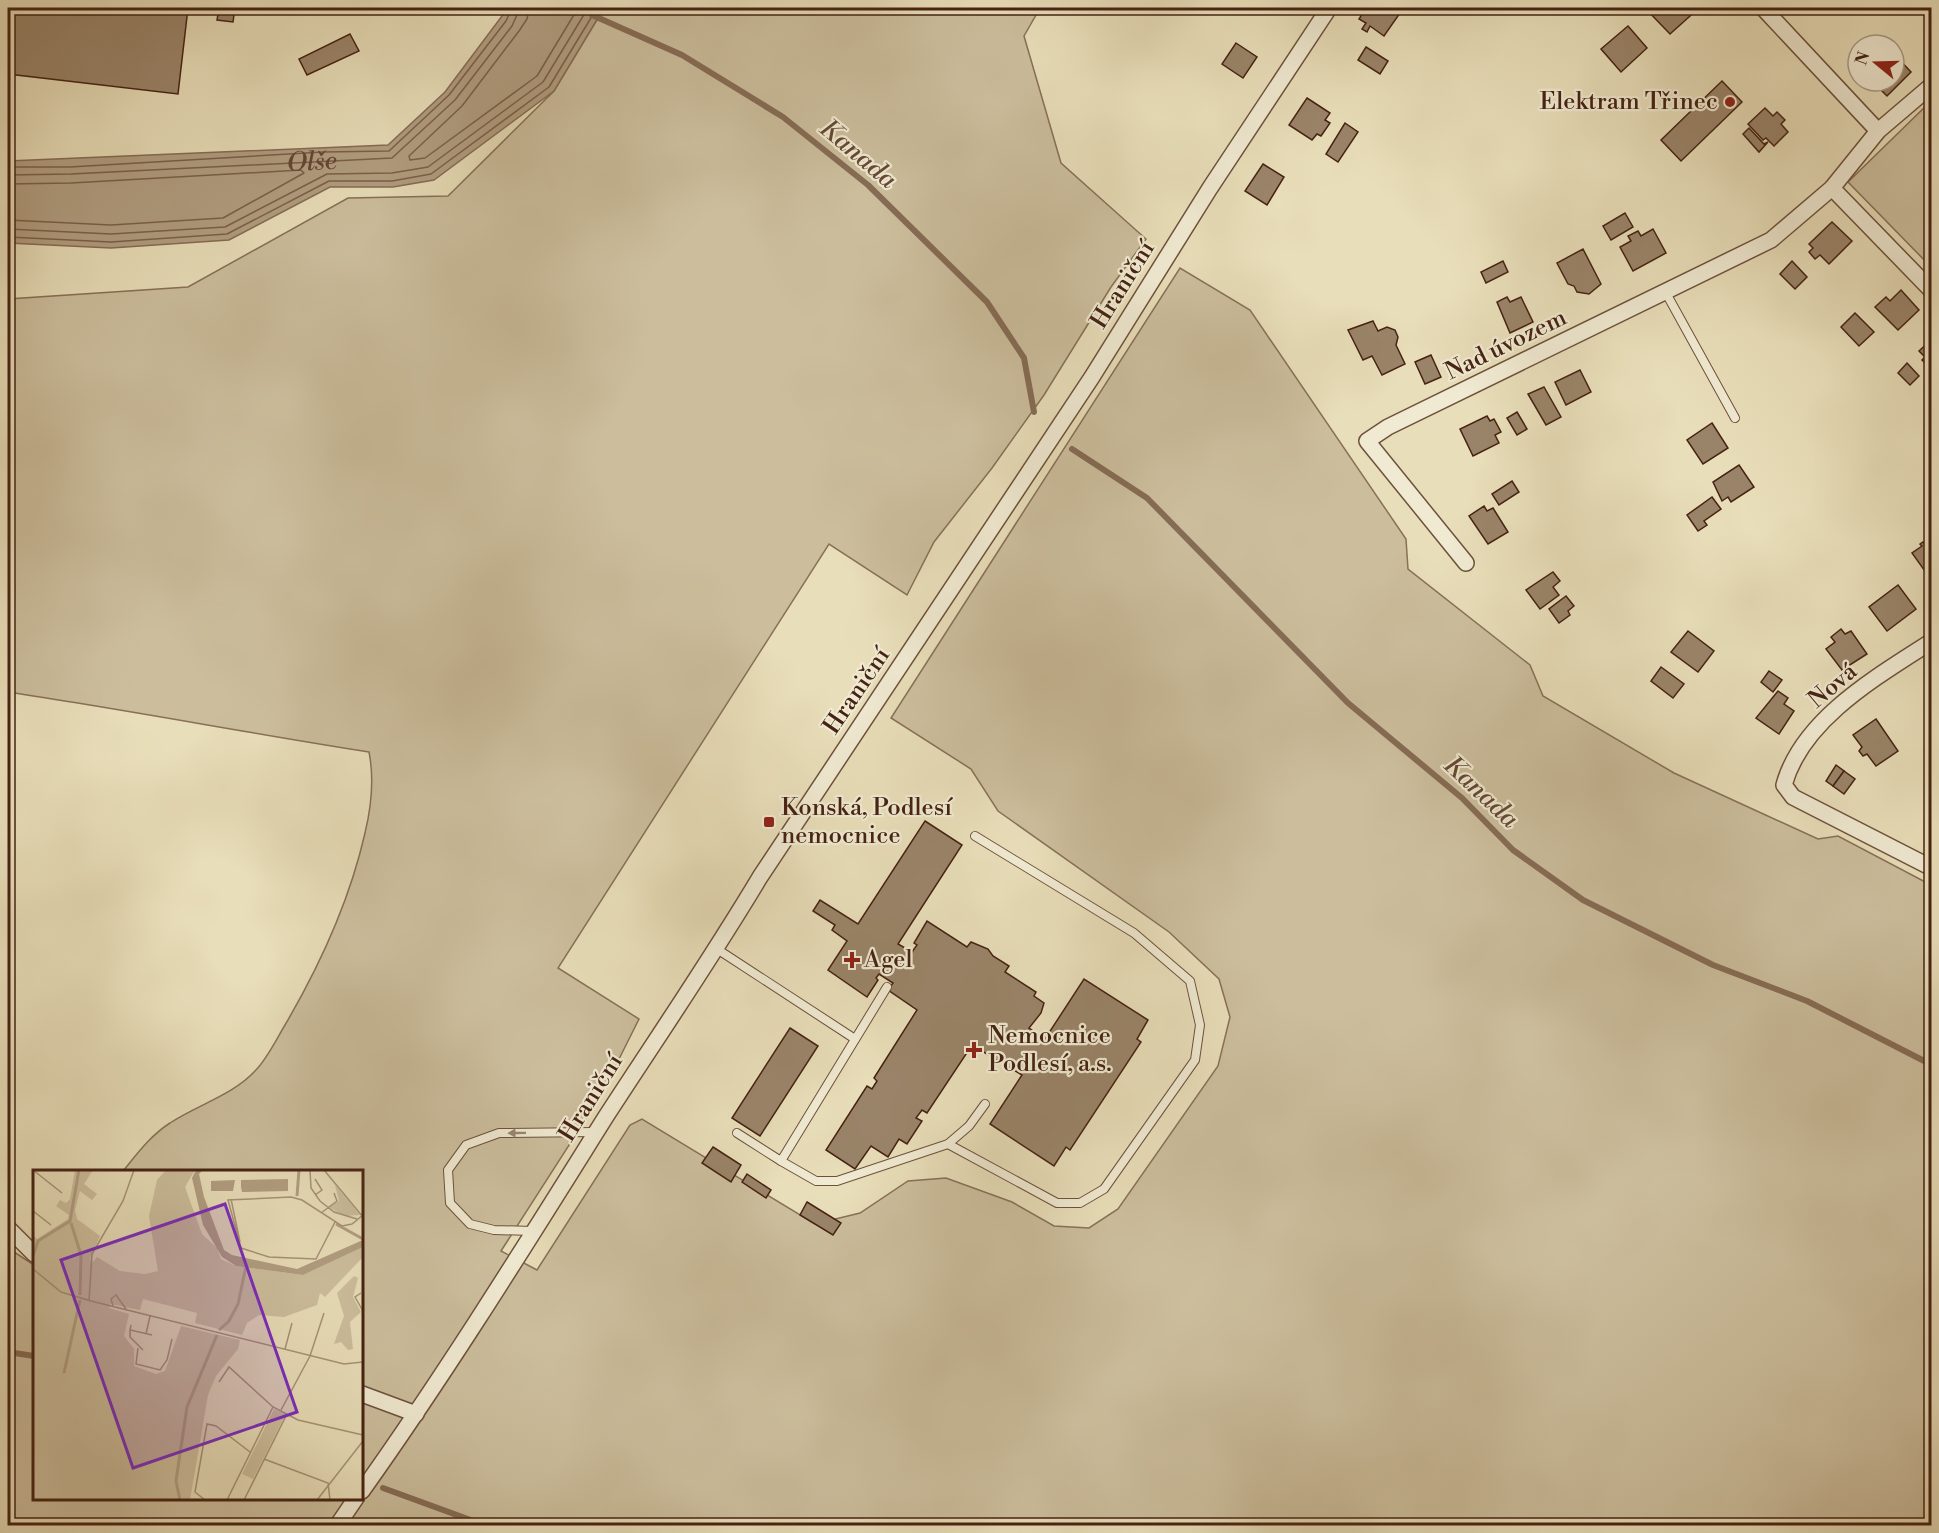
<svg xmlns="http://www.w3.org/2000/svg" width="1939" height="1533" font-family="'Libre Bodoni',serif">
  <style>
    .green { fill: #ccbe9d; stroke: #887058; stroke-width: 1.5 }
    .water { fill: #b19e81; stroke: #866c55; stroke-width: 1.5 }
    .lines { fill: none; stroke-linecap: round; stroke-linejoin: round }
    .shore { stroke: #7b604a; stroke-width: 1.5 }
    .stream { stroke: #866c55; stroke-width: 6 }
    .building { fill: #9a8469; stroke: #452213; stroke-width: 1.5 }
    .service-casing { stroke: #6e513c; stroke-width: 10 }
    .minor-casing { stroke: #6e513c; stroke-width: 18 }
    .service { stroke: #f0ead2; stroke-width: 8 }
    .minor { stroke: #f0ead2; stroke-width: 15 }
    .oneway { fill: #9a8672 }
    .poi-dot { fill: #8f2418; stroke: #f0ead2; stroke-width: 2 }
    .labels { text-anchor: middle; dominant-baseline: central; stroke-width: 4.5; stroke-linejoin: round; paint-order: stroke }
    .poi-label { font-size: 24px; fill: #452213; stroke: #f0ead2; text-anchor: start }
    .street-label { font-size: 24px; fill: #452213; stroke: #f0ead2 }
    .water-label { font-size: 26px; font-style: italic; fill: #654734; stroke: #f0ead2 }
    .inset-river { fill: none; stroke: #b19e81; stroke-width: 3 }
    .inset-road { fill: none; stroke: #a79377; stroke-width: 1.5 }
    .view { fill: #7b2cbf; fill-opacity: 0.15; stroke: #7b2cbf; stroke-width: 3 }
    .inset-edge { fill: none; stroke: #452213; stroke-width: 3 }
  </style>
  <rect width="100%" height="100%" fill="#e8deb9"/>
  <filter id="stains"><feTurbulence type="fractalNoise" baseFrequency=".00333" numOctaves="4"/><feColorMatrix values="0 0 0 0 .2 0 0 0 0 .09 0 0 0 0 .02 0 0 0 .5 -.17"/></filter>
  <radialGradient id="worn" r=".72"><stop offset=".6" stop-color="#630" stop-opacity="0"/><stop offset="1" stop-color="#630" stop-opacity=".3"/></radialGradient>
  <g class="green">
    <path d="M604,8H1040L1024,36L1061,163L1146,239L1111,287L1044,395L992,468L934,542L907,595L829,544L558,968L639,1019L600,1097L501,1251L537,1270L630,1125L642,1119L815,1224L860,1213L908,1181L946,1178L1012,1202L1054,1226L1089,1228L1118,1209L1218,1066L1230,1017L1219,979L1169,932L998,811L971,769L891,718L1180,268L1250,310L1406,539L1408,569L1530,665L1543,696L1674,773L1818,839L1838,836L1931,885V1525H8V1243L10,1247L8,1248L34,1265V1498H362V1172L123,1171C137,1154 151,1135 170,1123C197,1105 233,1095 255,1071C267,1059 276,1040 285,1025C319,967 350,899 365,833C371,808 374,777 369,752C248,733 128,710 8,692V299L188,287L348,198L448,196L554,91Z"/>
    <polygon points="1928,104 1932,107 1931,267 1848,182"/>
  </g>
  <polygon class="water" points="508,8 604,8 554,91 434,180 393,187 330,187 229,240 111,248 8,243 8,161 388,145 445,92"/>
  <g class="lines">
    <g class="shore">
      <polyline points="529,8 527,19 519,31 462,106 409,156 410,160 425,158 537,76 578,8"/>
      <polyline points="8,167 70,167 323,152 389,151 449,95 506,21 512,8"/>
      <path id="s1" d="M8,175L71,174L392,158L455,100L512,26L520,8"/>
      <polyline points="8,184 71,183 301,170 304,173 223,218 111,225 8,220"/>
      <polyline points="8,229 111,234 225,227 327,174 392,173 428,167 543,82 588,8"/>
      <polyline points="8,237 111,242 227,234 329,181 392,181 431,174 549,87 597,8"/>
    </g>
    <g class="stream">
      <polyline points="592,15 682,55 783,117 868,185 987,302 1024,358 1034,412"/>
      <polyline points="1072,449 1147,498 1348,703 1462,798 1513,850 1583,900 1713,965 1807,1001 1932,1065"/>
      <polyline points="8,1352 34,1356"/>
      <polyline points="383,1488 487,1526"/>
    </g>
  </g>
  <g class="building">
    <polygon points="11,8 188,8 178,94 8,74"/>
    <polygon points="219,8 235,8 233,22 217,20"/>
    <polygon points="1366,8 1391,8 1400,13 1384,36 1370,26 1367,32 1362,29 1366,23 1359,19"/>
    <polygon points="1645,8 1699,8 1670,34"/>
    <polygon points="1628,26 1647,48 1621,72 1601,49"/>
    <polygon points="350,34 359,51 307,75 299,59"/>
    <polygon points="1878,38 1885,45 1871,45"/>
    <polygon points="1236,43 1257,57 1243,78 1222,64"/>
    <polygon points="1366,47 1388,61 1380,74 1358,60"/>
    <polygon points="1894,54 1911,72 1887,96 1872,81 1894,81"/>
    <polygon points="1722,81 1742,102 1681,161 1661,140"/>
    <polygon points="1307,98 1330,113 1325,120 1330,123 1321,136 1317,134 1312,140 1289,125"/>
    <polygon points="1765,108 1773,116 1777,112 1785,120 1781,124 1788,132 1774,146 1766,138 1763,140 1748,124"/>
    <polygon points="1345,123 1358,132 1338,162 1326,154"/>
    <polygon points="1749,128 1764,144 1768,142 1759,152 1743,134"/>
    <polygon points="1263,164 1284,177 1267,205 1245,191"/>
    <polygon points="1625,213 1633,227 1611,240 1603,226"/>
    <polygon points="1832,222 1852,241 1829,264 1820,255 1815,259 1809,252 1813,248 1809,244"/>
    <polygon points="1653,229 1666,253 1633,271 1620,247 1631,241 1628,236 1638,231 1641,236"/>
    <polygon points="1583,249 1601,284 1589,294 1577,292 1574,286 1568,284 1557,263"/>
    <polygon points="1503,261 1508,272 1486,283 1481,272"/>
    <polygon points="1792,261 1807,277 1795,289 1780,274"/>
    <polygon points="1901,290 1919,310 1898,330 1875,307 1886,297 1890,301"/>
    <polygon points="1507,297 1510,302 1521,297 1533,322 1510,333 1497,302"/>
    <polygon points="1855,313 1874,332 1859,346 1841,327"/>
    <polygon points="1373,321 1378,331 1387,327 1395,330 1398,337 1396,345 1405,364 1382,375 1372,356 1363,360 1348,330"/>
    <polygon points="1932,339 1932,370 1922,360 1925,357 1919,351"/>
    <polygon points="1431,355 1441,377 1425,384 1415,362"/>
    <polygon points="1907,363 1919,376 1910,385 1898,373"/>
    <polygon points="1580,370 1591,392 1566,405 1555,382"/>
    <polygon points="1544,387 1561,417 1546,425 1528,394"/>
    <polygon points="1517,412 1527,429 1517,435 1507,418"/>
    <polygon points="1487,416 1490,421 1494,419 1501,432 1495,435 1499,443 1473,456 1460,429"/>
    <polygon points="1712,423 1728,448 1703,464 1687,440"/>
    <polygon points="1739,465 1754,487 1731,502 1728,497 1722,501 1713,482"/>
    <polygon points="1512,481 1519,492 1499,505 1492,494"/>
    <polygon points="1712,497 1721,509 1704,521 1707,525 1698,531 1687,515"/>
    <polygon points="1484,506 1487,511 1493,508 1508,532 1488,544 1469,516"/>
    <polygon points="1932,539 1932,581 1912,553 1922,546 1920,544 1923,542 1925,544"/>
    <polygon points="1553,572 1560,581 1553,587 1559,595 1540,609 1526,590"/>
    <polygon points="1898,585 1916,609 1887,631 1869,607"/>
    <polygon points="1566,596 1574,606 1568,611 1570,615 1559,623 1549,609"/>
    <polygon points="1841,629 1845,634 1851,631 1867,654 1842,670 1826,649 1835,642 1831,637"/>
    <polygon points="1688,631 1714,651 1698,672 1671,652"/>
    <polygon points="1661,667 1684,684 1673,698 1651,681"/>
    <polygon points="1769,671 1782,680 1773,692 1761,682"/>
    <polygon points="1778,691 1788,698 1784,704 1794,711 1779,734 1756,718"/>
    <polygon points="1876,719 1898,751 1876,766 1867,754 1863,756 1859,751 1862,747 1853,735"/>
    <polygon points="1836,765 1844,771 1833,786 1826,781"/>
    <polygon points="1844,771 1855,779 1844,794 1833,786"/>
    <polygon points="925,821 962,845 898,944 912,952 917,945 914,943 927,921 967,947 971,942 988,949 993,956 1009,966 1005,972 1036,992 1034,996 1044,1003 1041,1013 1029,1028 1045,1039 1084,979 1148,1020 1137,1039 1141,1042 1070,1150 1066,1147 1054,1166 990,1124 1022,1075 972,1045 927,1113 922,1110 916,1118 922,1121 907,1144 899,1139 888,1157 871,1146 855,1169 826,1150 867,1086 872,1089 877,1081 874,1078 917,1010 888,990 893,983 879,974 876,978 878,980 867,997 828,970 847,941 832,930 835,925 813,911 820,900 858,924"/>
    <polygon points="790,1028 818,1046 760,1136 732,1118"/>
    <polygon points="713,1147 741,1165 731,1182 702,1163"/>
    <polygon points="747,1174 771,1190 766,1198 742,1182"/>
    <polygon points="807,1202 841,1223 833,1235 800,1215"/>
  </g>
  <g class="lines">
    <g class="service-casing">
      <g id="service">
        <polyline points="276,8 297,8"/>
        <polyline points="1666,293 1735,418"/>
        <polyline points="717,949 855,1039"/>
        <polyline points="737,1133 781,1161 887,987"/>
        <polyline points="948,1144 1057,1203 1080,1203 1104,1189 1195,1060 1200,1025 1190,981 1134,933 975,836"/>
        <polyline points="781,1161 816,1181 837,1181 948,1144 969,1126 985,1104"/>
        <polyline points="533,1231 494,1230 470,1224 450,1203 448,1170 466,1145 499,1133 595,1132"/>
      </g>
    </g>
    <g class="minor-casing">
      <g id="minor">
        <polyline points="1763,8 1878,131"/>
        <polyline points="1832,188 1932,291"/>
        <polyline points="1466,563 1367,441 1388,427 1771,240 1832,188 1878,131 1932,85"/>
        <path d="M1932,641C1878,676 1802,719 1784,785L1793,797L1932,868"/>
        <polyline points="8,1228 34,1254"/>
        <polyline points="362,1394 416,1414"/>
        <path d="M362,1491C448,1370 526,1244 605,1118C657,1038 711,959 760,877L1092,377L1210,188L1329,8"/>
        <polyline points="337,1526 356,1498"/>
      </g>
    </g>
    <use href="#service" class="service"/>
    <use href="#minor" class="minor"/>
  </g>
  <defs><path id="oneway-solid" d="M-6-.8H1V-3.2L6.5 0L1 3.2V.8H-6Z" transform="scale(1.5)"/></defs>
  <use class="oneway" href="#oneway-solid" transform="translate(517 1133) rotate(179)"/>
  <g class="poi-dot">
    <circle cx="1730" cy="102" r="6"/>
    <rect x="763" y="816" width="12" height="12" rx="3"/>
    <path d="M849 951h6v6h6v6h-6v6h-6v-6h-6v-6h6z"/>
    <path d="M971 1041h6v6h6v6h-6v6h-6v-6h-6v-6h6z"/>
  </g>
  <g class="labels">
    <g class="poi-label">
      <text x="1718" y="102" text-anchor="end">Elektram Třinec</text>
      <text x="781" y="808">Konská, Podlesí<tspan x="781" dy="28">nemocnice</tspan></text>
      <text x="864" y="960">Agel</text>
      <text x="988" y="1036">Nemocnice<tspan x="988" dy="28">Podlesí, a.s.</tspan></text>
    </g>
    <g class="street-label">
      <text transform="translate(1123 285) rotate(-58)">Hraniční</text>
      <text transform="translate(1506 345) rotate(-26)">Nad úvozem</text>
      <text transform="translate(1833 686) rotate(-40)">Nová</text>
      <text transform="translate(857 691) rotate(-56)">Hraniční</text>
      <text transform="translate(591 1098) rotate(-58)">Hraniční</text>
    </g>
    <g class="water-label">
      <text transform="translate(858 154) rotate(40)">Kanada</text>
      <text stroke="none"><textPath href="#s1" startOffset="304">Olše</textPath></text>
      <text transform="translate(1481 792) rotate(43)">Kanada</text>
    </g>
  </g>
  <g transform="translate(33 1170)">
    <rect width="330" height="330" fill="#e8deb9"/>
    <path d="M42,0H60L51,14L64,24L59,30L47,21L42,40L44,49L67,66L57,89L60,92L64,87L87,101L112,104L125,101L116,46L124,10L133,0H162L152,17L169,64L184,78L188,89L203,96L270,105L330,77V87L292,127L287,123L284,135L251,147L226,145L214,153L209,165L162,153L164,143L110,129L107,140L77,134L76,138L96,144L91,166L101,179V196L123,204L132,201L148,156L207,170L205,179L183,206L175,225L157,330H0V65L4,69L35,49L36,45L23,36L27,30L33,33L37,29ZM302,15L327,45L312,46L295,37L306,31ZM321,106L325,108L320,127L328,142L317,152L320,179L315,180L308,172L301,174L311,146L304,123ZM241,239L253,244L220,309L209,304Z" fill="#ccbe9d"/>
    <path d="M163,0H170L166,4L171,27L191,80L199,85L264,99L330,70V77L270,105L203,96L189,87L170,55L159,8ZM255,9V21L209,22L208,17V10ZM202,10L200,21H178V11Z" fill="#b19e81"/>
    <path class="inset-river" d="M264,26L266,0M38,53L48,85L47,125M303,54L330,69M0,86L5,71L37,51L46,0M186,160L196,151L205,134L213,96M31,203L47,130M147,330L143,311L154,237L184,165"/>
    <path class="inset-road" d="M0,0L29,23M277,0L278,18L287,31L301,42L324,49M291,0L330,47M282,25L289,20L282,9M198,29L207,72M0,41L18,55M288,43L304,31L301,23M208,78L195,30L258,27L269,30L309,56L319,54L330,45M208,78L236,87L283,89L302,52M0,99L28,122L58,131L311,194L330,192M328,123L322,127L330,141M56,131L59,84L90,31L101,0M80,136L78,129L83,125L93,139M98,155L97,160L119,165M97,160V167L110,180M113,164L117,146M105,178L103,194L127,200L134,190L139,169M252,179L259,153M186,212L196,197L240,237L265,250L330,265M248,240L277,186L291,143M231,289L295,313L297,330M172,330L162,322L174,254L183,256L217,282M194,330L240,237M211,330L254,244M284,330L330,271"/>
    <path class="view" d="M192,34L264,242L100,298L28,90Z"/>
    <rect width="330" height="330" class="inset-edge"/>
  </g>
  <rect width="1939" height="1533" fill="none" stroke="#e8deb9" stroke-width="30"/>
  <rect x="9" y="9" width="1921" height="1515" fill="none" stroke="#452213" stroke-width="3"/>
  <rect x="15" y="15" width="1909" height="1503" fill="none" stroke="#452213" stroke-width="1.5"/>
  <g transform="translate(1876 63) rotate(289)"><circle r="28" fill="#f0ead2" stroke="#ac9a86" stroke-width="1.5"/>
  <path d="M0-4.5L10 22L0 15L-10 22Z" fill="#8f2418"/>
  <text y="-9" font-size="16" font-weight="bold" text-anchor="middle" fill="#452213">N</text>
  </g>
  <rect width="100%" height="100%" filter="url(#stains)"/>
  <rect width="100%" height="100%" fill="url(#worn)"/>
</svg>
